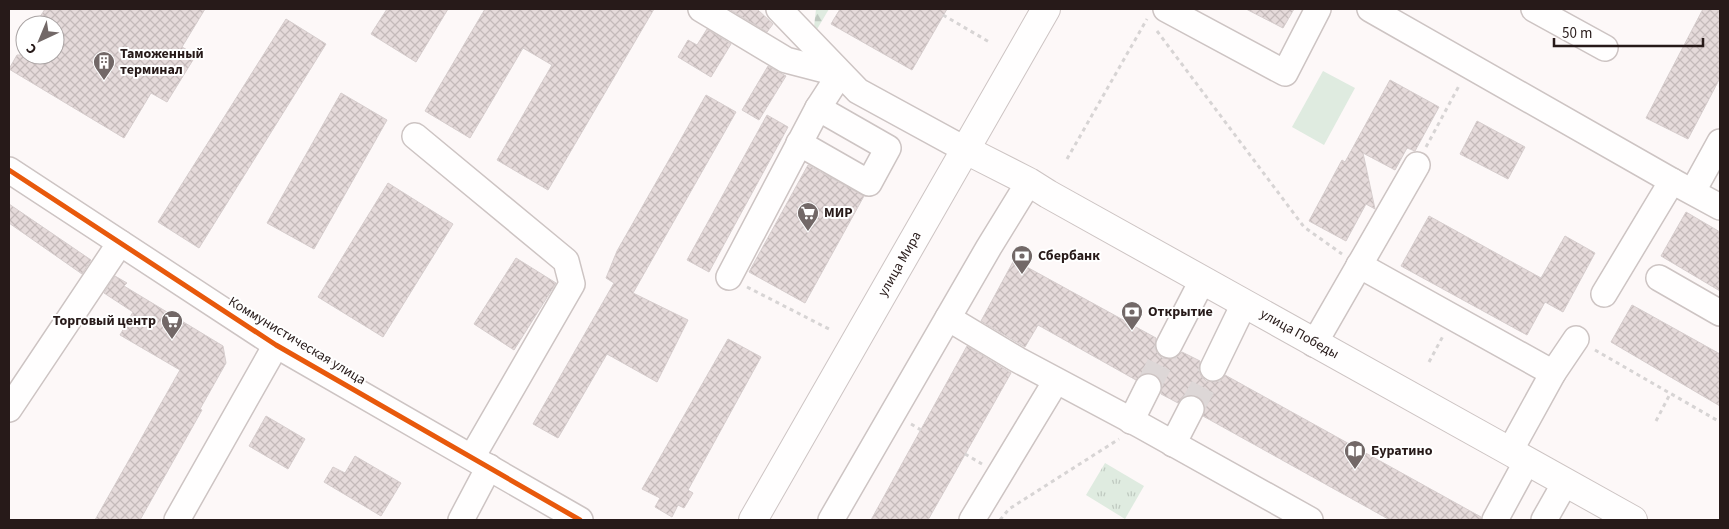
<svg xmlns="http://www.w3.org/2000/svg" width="1729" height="529" font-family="'Source Sans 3',sans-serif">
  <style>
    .grass { fill: #dfebe0 }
    .forest { fill: url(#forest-firs) }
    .park { fill: url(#park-tufts) }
    .building { fill: url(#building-cross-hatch); stroke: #d6cdcd }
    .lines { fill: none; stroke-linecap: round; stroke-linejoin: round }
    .minor-tunnel { stroke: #ddd7d7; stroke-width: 25; stroke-dasharray: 25 12; stroke-linecap: butt }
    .minor-casing { stroke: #cdc4c3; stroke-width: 28 }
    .major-casing { stroke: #cdc4c3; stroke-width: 30 }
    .path { stroke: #d7d4d4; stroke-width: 3; stroke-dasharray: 4 4; stroke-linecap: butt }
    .minor { stroke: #fffefe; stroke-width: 25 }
    .major { stroke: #fffefe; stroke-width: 28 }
    .cycleway-casing { stroke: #fff; stroke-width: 8 }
    .cycleway { stroke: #e8590c; stroke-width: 5 }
    .labels { text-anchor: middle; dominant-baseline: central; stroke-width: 4; stroke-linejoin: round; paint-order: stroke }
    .poi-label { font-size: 14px; font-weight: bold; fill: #271a19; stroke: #fff; text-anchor: start }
    .street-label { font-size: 14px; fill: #271a19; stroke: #fff }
  </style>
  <defs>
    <pattern id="forest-firs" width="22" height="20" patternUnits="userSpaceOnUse" patternTransform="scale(1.25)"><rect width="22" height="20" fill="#dfebe0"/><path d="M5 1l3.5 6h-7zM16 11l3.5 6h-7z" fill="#bfc9c0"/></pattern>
    <pattern id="park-tufts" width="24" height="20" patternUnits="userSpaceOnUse" patternTransform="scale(1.25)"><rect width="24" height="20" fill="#dfebe0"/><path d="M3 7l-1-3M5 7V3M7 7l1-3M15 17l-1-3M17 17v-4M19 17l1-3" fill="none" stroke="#bfc9c0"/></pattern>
    <pattern id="building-cross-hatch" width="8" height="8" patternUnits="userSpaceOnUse" patternTransform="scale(1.25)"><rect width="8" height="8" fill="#e5dada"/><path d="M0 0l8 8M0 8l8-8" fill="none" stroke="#c4baba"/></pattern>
  </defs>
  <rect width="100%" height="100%" fill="#fdf8f8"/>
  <polygon class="grass" points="1323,71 1355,88 1324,145 1292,127"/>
  <polygon class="forest" points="816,9 829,9 813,36"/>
  <polygon class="park" points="1105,463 1144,486 1125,519 1086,495"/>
  <g class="building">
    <polygon points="45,9 205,9 182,47 196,55 167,102 151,93 124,138 9,69 17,55 55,55 55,25 35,25"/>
    <polygon points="387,9 448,9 416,62 371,34"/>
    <polygon points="485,9 654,9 548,190 497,160 552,65 523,48 470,138 425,111"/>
    <polygon points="729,9 757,9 773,24 767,32"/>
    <polygon points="840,9 947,9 912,70 831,24"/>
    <polygon points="1246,9 1294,9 1283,28"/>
    <polygon points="1703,9 1720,9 1720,78 1688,139 1646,118"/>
    <polygon points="286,19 326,44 199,248 158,222"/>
    <polygon points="707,29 731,44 711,77 678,57 688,40 697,45"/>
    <polygon points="768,66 786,76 759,120 742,110"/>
    <polygon points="1390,80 1439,107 1415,151 1407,148 1395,170 1363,153 1375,209 1366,204 1346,241 1309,221 1342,160 1345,162"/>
    <polygon points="341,93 387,120 314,249 267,223"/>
    <polygon points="706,95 736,112 633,293 688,320 657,382 607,354 558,438 533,424 614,283 606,278 617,251"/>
    <polygon points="767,115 788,127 709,272 687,260"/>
    <polygon points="1477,121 1525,147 1508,179 1460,154"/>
    <polygon points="808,165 864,196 805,303 749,272"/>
    <polygon points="388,183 453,224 383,337 318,297"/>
    <polygon points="9,204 91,260 82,274 9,223"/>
    <polygon points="1686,212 1720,232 1720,291 1661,256"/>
    <polygon points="1429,216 1541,278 1565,236 1595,253 1563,312 1545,302 1527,335 1401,266"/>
    <polygon points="516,258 556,283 514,350 474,324"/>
    <polygon points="1014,260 1156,338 1155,346 1157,353 1162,358 1170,359 1177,357 1182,352 1200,361 1199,370 1201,376 1206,381 1215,382 1221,380 1225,375 1481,517 1481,520 1390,520 1203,416 1205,408 1203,401 1198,396 1190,395 1183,397 1178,403 1161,394 1162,387 1160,380 1154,374 1147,373 1141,375 1136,380 1038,325 1025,347 981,321"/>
    <polygon points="115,276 127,283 124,286 223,346 226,363 200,409 202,410 140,520 95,520 180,370 120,335 133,312 104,293"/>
    <polygon points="1632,305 1720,354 1720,406 1611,342"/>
    <polygon points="728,339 761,357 688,490 693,493 684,508 678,505 672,517 655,507 660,498 642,489"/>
    <polygon points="967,346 1011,373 928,520 871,520"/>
    <polygon points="266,416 305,439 288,469 249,446"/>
    <polygon points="355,456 401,483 381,516 324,482 333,467 345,473"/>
  </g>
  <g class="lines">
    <g class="minor-tunnel">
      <polyline points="1148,387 1169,345"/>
      <polyline points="1191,409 1213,368"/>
    </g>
    <g class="minor-casing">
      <g id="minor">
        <polyline points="701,9 786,60 840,74 818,108 729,277"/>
        <polyline points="779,9 858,91 966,150"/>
        <polyline points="1166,9 1285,73 1318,9"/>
        <polyline points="1370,9 1672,181 1720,207"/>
        <polyline points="1534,9 1605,48"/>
        <polyline points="415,136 566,261 572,284 472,457"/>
        <polyline points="799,143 869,183 888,148 818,108"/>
        <polyline points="9,170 276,345 580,520"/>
        <polyline points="1693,191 1720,142"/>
        <polyline points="1359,265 1553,373"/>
        <polyline points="1659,278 1720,313"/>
        <polyline points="1604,294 1672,181"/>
        <polyline points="948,318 1018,360 1140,425 1310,520"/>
        <polyline points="1314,344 1417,165"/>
        <polyline points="1169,345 1202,281"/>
        <polyline points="1213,368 1244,304"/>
        <polyline points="9,409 120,243"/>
        <polyline points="1131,421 1148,387"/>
        <polyline points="1173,444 1191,409"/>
        <polyline points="1510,451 1553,373 1576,339"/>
        <polyline points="177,520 276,345"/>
        <polyline points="461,520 489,467"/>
        <polyline points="831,520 989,247 1029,182"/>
        <polyline points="972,520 1056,381"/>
        <polyline points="1495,520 1527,461"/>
        <polyline points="1544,520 1565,483"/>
      </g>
    </g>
    <g class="major-casing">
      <g id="major">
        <path id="s1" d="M966,150L1029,182L1048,194L1633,520"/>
        <path id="s2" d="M753,520L1046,9"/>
      </g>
    </g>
    <g class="path">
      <polyline points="943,15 991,43"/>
      <polyline points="1157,31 1304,227 1342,254"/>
      <polyline points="1426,147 1460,84"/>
      <polyline points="1067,159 1147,19"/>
      <polyline points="747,287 829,329"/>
      <polyline points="1595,350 1720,422"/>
      <polyline points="1429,362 1443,336"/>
      <polyline points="1656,421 1670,394"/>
      <polyline points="911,424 921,430"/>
      <polyline points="965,454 982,464"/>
      <polyline points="1000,520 1009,509 1119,439"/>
    </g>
    <use href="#minor" class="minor"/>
    <use href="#major" class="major"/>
    <g class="cycleway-casing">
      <polyline id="cycleway" points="9,170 276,345 580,520"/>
    </g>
    <use href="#cycleway" class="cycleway"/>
  </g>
  <defs>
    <g id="building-pin" transform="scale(1.125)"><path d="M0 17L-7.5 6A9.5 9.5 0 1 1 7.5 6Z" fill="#726867" stroke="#fff"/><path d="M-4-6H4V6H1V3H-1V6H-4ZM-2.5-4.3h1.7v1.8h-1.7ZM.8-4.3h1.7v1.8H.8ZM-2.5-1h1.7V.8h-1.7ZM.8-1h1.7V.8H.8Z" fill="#fff"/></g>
    <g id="supermarket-pin" transform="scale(1.125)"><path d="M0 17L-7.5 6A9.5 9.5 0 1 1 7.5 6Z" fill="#726867" stroke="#fff"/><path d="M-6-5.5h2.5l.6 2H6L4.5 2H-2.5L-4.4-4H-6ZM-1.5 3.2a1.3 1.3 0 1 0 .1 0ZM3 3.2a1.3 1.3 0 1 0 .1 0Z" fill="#fff"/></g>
    <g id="bank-pin" transform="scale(1.125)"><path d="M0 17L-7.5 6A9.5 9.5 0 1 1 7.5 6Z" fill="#726867" stroke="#fff"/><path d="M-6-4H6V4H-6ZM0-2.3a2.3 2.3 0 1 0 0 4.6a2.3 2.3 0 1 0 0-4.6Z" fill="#fff"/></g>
    <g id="library-pin" transform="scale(1.125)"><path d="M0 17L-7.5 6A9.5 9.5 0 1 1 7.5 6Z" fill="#726867" stroke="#fff"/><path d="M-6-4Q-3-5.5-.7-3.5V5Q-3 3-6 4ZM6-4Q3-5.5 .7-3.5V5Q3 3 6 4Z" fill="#fff"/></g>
  </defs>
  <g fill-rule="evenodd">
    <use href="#building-pin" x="104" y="62"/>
    <use href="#supermarket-pin" x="808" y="213"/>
    <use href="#bank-pin" x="1022" y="256"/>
    <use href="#bank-pin" x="1132" y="312"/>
    <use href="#supermarket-pin" x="172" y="321"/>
    <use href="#library-pin" x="1355" y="451"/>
  </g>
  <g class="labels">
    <g class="poi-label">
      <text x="120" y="54">Таможенный<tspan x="120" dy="16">терминал</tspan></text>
      <text x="824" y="213">МИР</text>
      <text x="1038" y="256">Сбербанк</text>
      <text x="1148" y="312">Открытие</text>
      <text x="156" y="321" text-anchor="end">Торговый центр</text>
      <text x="1371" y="451">Буратино</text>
    </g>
    <g class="street-label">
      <text stroke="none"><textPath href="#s2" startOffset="295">улица Мира</textPath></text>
      <text stroke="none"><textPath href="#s1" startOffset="381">улица Победы</textPath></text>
      <text transform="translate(297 341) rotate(31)">Коммунистическая улица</text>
    </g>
  </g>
  <rect width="1729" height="529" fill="none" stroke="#271a19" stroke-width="20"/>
  <g transform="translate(40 40) rotate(224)"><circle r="24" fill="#ffffff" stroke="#a9a3a3"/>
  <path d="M0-4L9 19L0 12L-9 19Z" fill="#726867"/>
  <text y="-8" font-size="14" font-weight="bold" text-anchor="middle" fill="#271a19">С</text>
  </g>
  <path d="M1554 38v8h149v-8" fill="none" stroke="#271a19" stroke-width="2.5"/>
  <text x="1562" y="38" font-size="15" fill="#271a19" stroke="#ffffff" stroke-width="4" paint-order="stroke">50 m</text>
</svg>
